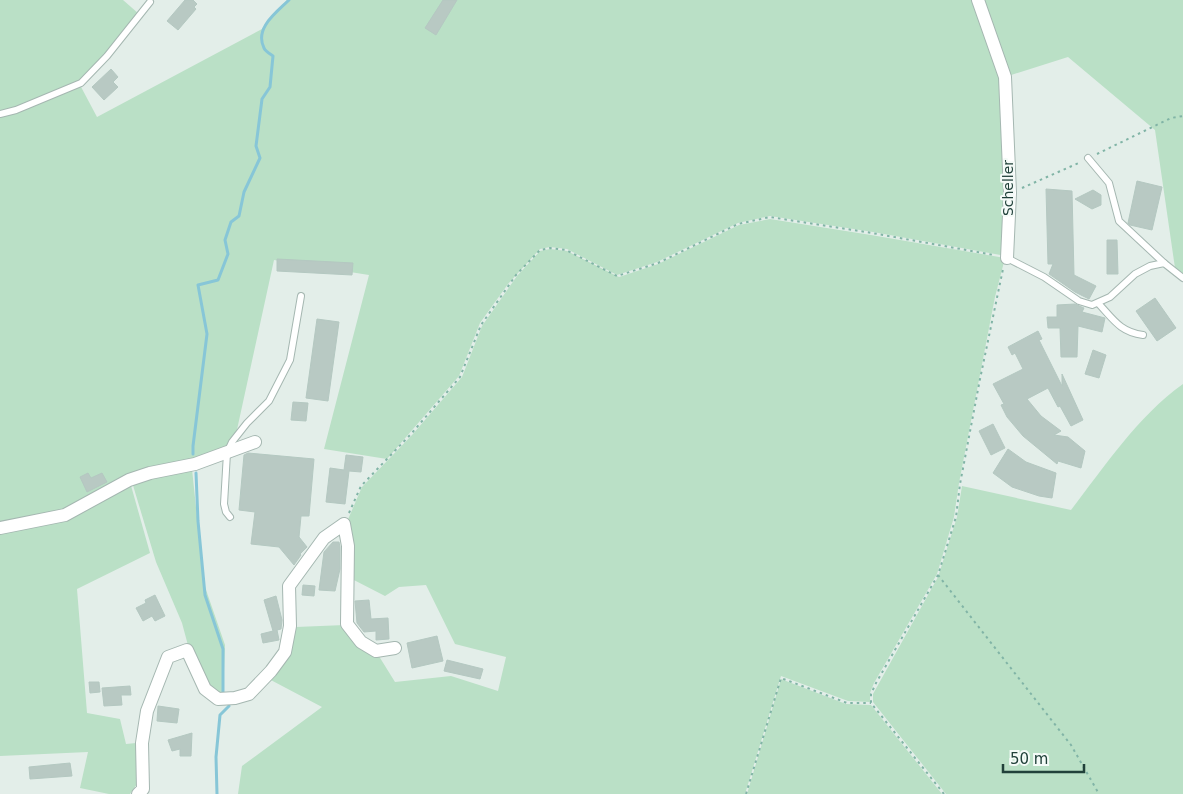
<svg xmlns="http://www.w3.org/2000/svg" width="1183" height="794" font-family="'DejaVu Sans',sans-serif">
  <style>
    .green { fill: #bae0c6 }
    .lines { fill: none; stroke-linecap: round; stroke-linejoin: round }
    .stream { stroke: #87c6d7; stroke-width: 3 }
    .building { fill: #b8c9c3; stroke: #b4c8c1 }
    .service-casing { stroke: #a5b7b1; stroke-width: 8 }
    .minor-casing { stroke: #a5b7b1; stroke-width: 14 }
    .path { stroke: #81b4a6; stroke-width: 2; stroke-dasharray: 2.5 4; stroke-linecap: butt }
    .service { stroke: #fff; stroke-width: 6 }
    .minor { stroke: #fff; stroke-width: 12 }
    .labels { text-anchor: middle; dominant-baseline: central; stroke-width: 4; stroke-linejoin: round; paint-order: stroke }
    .street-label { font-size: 14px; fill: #21413a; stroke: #f4faf7 }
  </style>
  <rect width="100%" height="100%" fill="#e3eee9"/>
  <g class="green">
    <polygon points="0,0 123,0 139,14 107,55 80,82 16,108 0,112"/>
    <polygon points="287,0 976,0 1003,77 1006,256 873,232 770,216 738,223 657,262 617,275 567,249 550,247 540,249 508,284 480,323 459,376 387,459 324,449 369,275 274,260 233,448 181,462 65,513 0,527 0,116 80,85 97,117 262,29"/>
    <polygon points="980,0 1183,0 1183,277 1175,268 1155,130 1068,57 1008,76"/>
    <polygon points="770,219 871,235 1005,258 995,297 959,483 954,517 937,574 874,683 870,693 870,702 848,701 781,676 745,794 238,794 242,766 322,707 267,678 296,627 345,625 377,653 395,682 451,676 498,691 506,657 455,644 426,585 399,587 385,596 350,578 346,524 362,487 412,435 462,377 482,326 517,276 540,251 550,249 567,251 619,277 658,264 739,225"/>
    <path d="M1183,384V794H946L873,702V694L938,577L957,517L962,486L1071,510C1105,466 1137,417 1183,384Z"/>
    <polygon points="192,469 204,584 225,645 223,698 207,687 189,649 182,623 156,562 132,482"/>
    <polygon points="130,482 150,553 77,589 87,713 120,719 126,744 136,743 139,781 130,794 109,794 80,788 88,752 0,756 0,530 46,521"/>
    <polygon points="781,679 846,704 871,705 942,794 747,794"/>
  </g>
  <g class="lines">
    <g class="stream">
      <path d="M193,454V446L207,334L198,285L218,280L228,254L225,240L231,222L239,216L244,192L260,158L256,146L262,99L270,87L273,56C270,54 265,51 264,48C254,28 277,12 289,0"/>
      <polyline points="196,473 198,521 205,595 223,649 223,694"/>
      <polyline points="217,794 216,757 220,715 229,706"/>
    </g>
  </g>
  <g class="building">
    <polygon points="185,0 193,0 197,4 194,7 196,9 178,30 167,21"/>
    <polygon points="443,0 457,0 436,35 425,28"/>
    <polygon points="111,69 118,77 113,82 118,87 104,100 92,87"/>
    <polygon points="1137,181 1162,187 1152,230 1130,225 1128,223"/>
    <polygon points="1046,189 1072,191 1074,275 1096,286 1089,299 1075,292 1049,274 1053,264 1048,264"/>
    <polygon points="1093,190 1101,195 1101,205 1092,209 1075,199"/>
    <polygon points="1107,240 1117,240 1118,274 1107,274"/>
    <polygon points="277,259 353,263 352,275 277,271"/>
    <polygon points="1155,298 1176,328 1157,341 1136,311"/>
    <polygon points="1075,304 1084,308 1082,312 1105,318 1102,332 1078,326 1077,357 1061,357 1060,328 1048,328 1047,317 1057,317 1057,305"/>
    <polygon points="317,319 339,322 328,401 306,398"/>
    <polygon points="1038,331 1042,339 1039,340 1062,386 1062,374 1083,420 1071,426 1060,406 1058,407 1048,388 1027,399 1041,416 1061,431 1054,435 1068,437 1085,451 1081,468 1058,461 1057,464 1023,436 1007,417 1001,405 1004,404 993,384 1023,369 1015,353 1012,355 1008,347"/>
    <polygon points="1093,350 1106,355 1099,378 1085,374"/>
    <polygon points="293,402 308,403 306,421 291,420"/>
    <polygon points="993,424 1005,448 991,455 979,431"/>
    <polygon points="1008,449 1026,462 1056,473 1052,498 1039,496 1012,487 993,473"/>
    <polygon points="248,453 314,459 309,516 301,516 299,537 307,547 300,554 301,555 294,565 279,547 251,544 255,512 239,510 244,455"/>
    <polygon points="346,455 363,457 361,472 349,471 345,504 326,502 330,468 344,470"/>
    <polygon points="88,473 91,478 102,473 107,482 87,492 80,477"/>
    <polygon points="333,542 339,542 340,547 340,569 335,591 319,590 324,552"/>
    <polygon points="303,585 315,586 314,596 302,595"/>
    <polygon points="155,595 165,616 155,621 152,616 143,621 136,608 146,603 145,600"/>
    <polygon points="276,596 282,620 281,629 277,630 279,640 263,643 261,634 273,631 264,600"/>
    <polygon points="369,600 371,619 388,618 389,639 376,640 376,631 364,632 357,623 355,601"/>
    <polygon points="437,636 443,661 412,668 407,643"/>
    <polygon points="447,660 483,669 480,679 444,671"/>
    <polygon points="89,682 99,682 100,692 90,693"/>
    <polygon points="130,686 131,695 121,695 122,705 104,706 102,688"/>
    <polygon points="158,706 179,709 177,723 157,721"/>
    <polygon points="192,733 191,756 180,756 180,749 172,751 168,740"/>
    <polygon points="70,763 72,776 30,779 29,767"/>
  </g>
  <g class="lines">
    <g class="service-casing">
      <g id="service">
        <polyline points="0,114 16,110 81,83 107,56 150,2"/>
        <polyline points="1088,158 1109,183 1119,221 1164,263"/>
        <polyline points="1007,258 1044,277 1079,301 1092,305 1110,297 1135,274 1150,266 1164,263 1183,278"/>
        <path d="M1098,303C1113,319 1120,332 1143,335"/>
        <polyline points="230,517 226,512 224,504 227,453 232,442 247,423 269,401 290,360 301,296"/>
      </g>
    </g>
    <g class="minor-casing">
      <g id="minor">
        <polyline points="978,0 1005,77 1010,193 1007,258"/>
        <polyline points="0,528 65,515 129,480 150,473 195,464 255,442"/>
        <polyline points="138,794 143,789 142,743 147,711 168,657 187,650 205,689 218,699 235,698 249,694 271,671 285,652 290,626 289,586 324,538 344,524 348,546 347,624 361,642 376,651 395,648"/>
      </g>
    </g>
    <g class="path">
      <polyline points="1097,154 1171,118 1183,116"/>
      <polyline points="1022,188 1081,162"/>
      <polyline points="349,513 361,486 411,434 460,377 481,325 516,275 540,250 550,248 566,250 617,276 658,263 738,224 770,217 872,233 994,255"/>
      <polyline points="938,575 1071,745 1099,794"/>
      <polyline points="746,794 781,678 847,703 871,703"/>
      <polyline points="944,794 871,703 871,694 876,683 938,575 956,517 960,484 980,379 1003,269"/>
    </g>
    <use href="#service" class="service"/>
    <use href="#minor" class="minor"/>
  </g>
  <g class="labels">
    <g class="street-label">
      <text transform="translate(1008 188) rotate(-90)">Scheller</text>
    </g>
  </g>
  <path d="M1003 764v8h81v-8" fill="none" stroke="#21413a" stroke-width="2.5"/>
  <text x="1010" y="764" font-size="15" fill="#21413a" stroke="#f4faf7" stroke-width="4" paint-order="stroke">50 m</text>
</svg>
